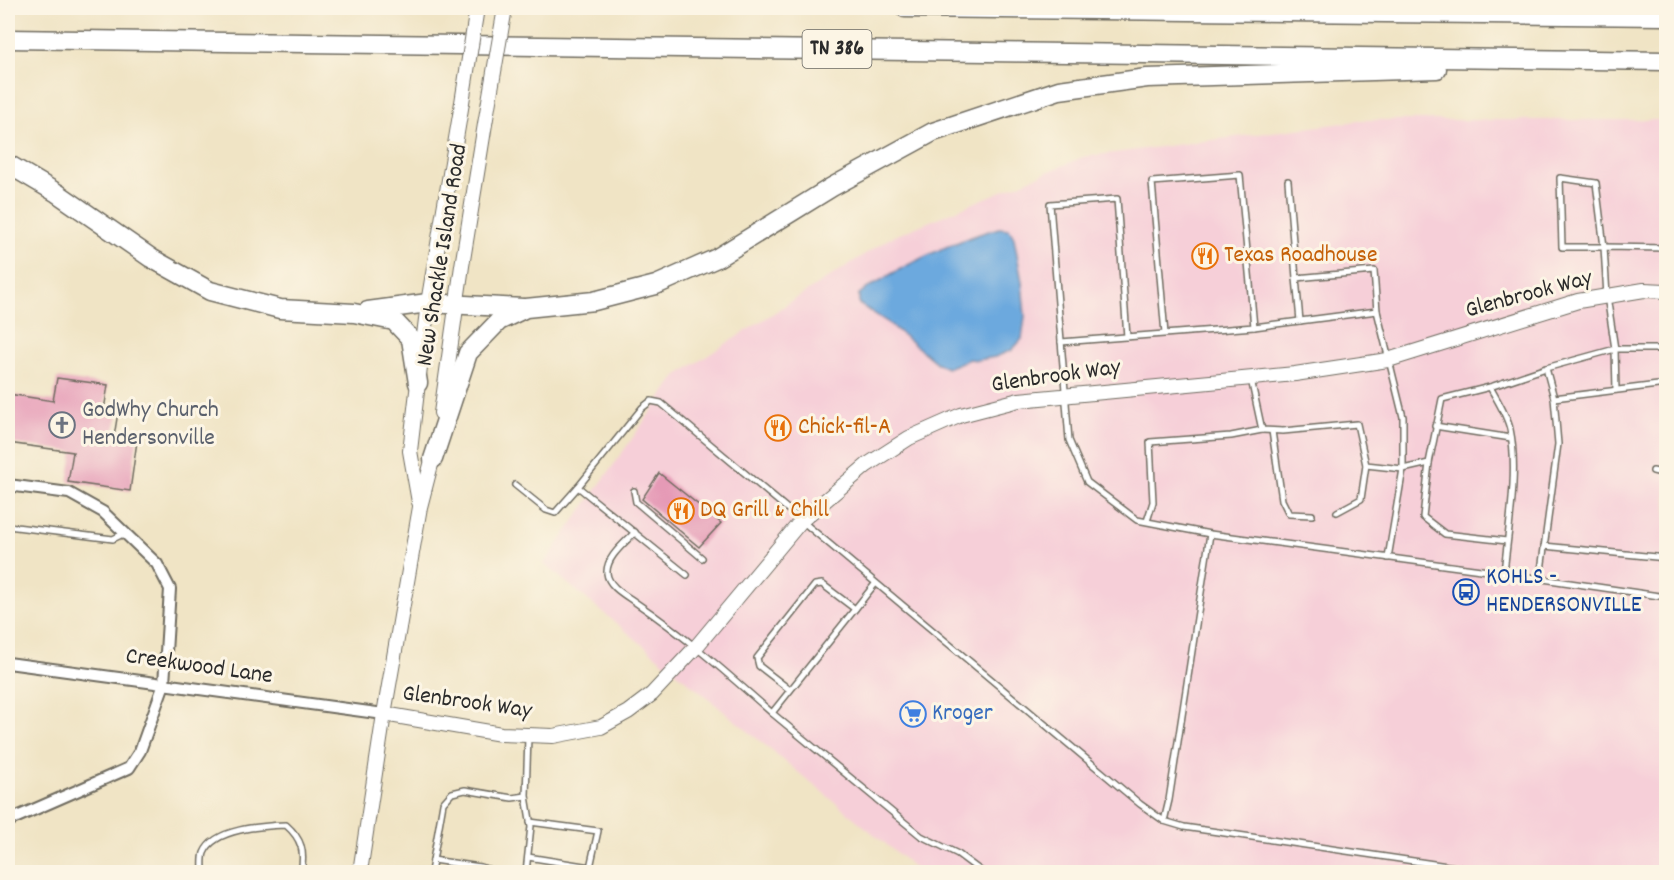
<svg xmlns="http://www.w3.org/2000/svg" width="1674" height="880" font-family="Dekko,sans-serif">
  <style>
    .built { fill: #f6cfd8 }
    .water { fill: #6ca9de; stroke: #4c6a84; stroke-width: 1.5 }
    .building { fill: #e59ab6 }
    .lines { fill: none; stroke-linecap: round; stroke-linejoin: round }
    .lane-casing { stroke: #706c61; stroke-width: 8 }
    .street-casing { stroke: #706c61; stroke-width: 14 }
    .secondary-casing { stroke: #706c61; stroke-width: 16 }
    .highway-casing { stroke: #706c61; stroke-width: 21 }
    .lane { stroke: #fff; stroke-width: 5 }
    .street { stroke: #fff; stroke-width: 10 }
    .secondary { stroke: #fff; stroke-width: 14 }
    .highway { stroke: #fff; stroke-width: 18 }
    .secondary-bridge-casing { stroke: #706c61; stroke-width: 16; stroke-linecap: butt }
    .secondary-bridge { stroke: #fff; stroke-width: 14 }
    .labels { text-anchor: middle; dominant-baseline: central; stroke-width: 6; stroke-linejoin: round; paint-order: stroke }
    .shield { fill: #fcf5e5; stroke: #6a6863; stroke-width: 1.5 }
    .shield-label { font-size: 22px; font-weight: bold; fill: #2b2b2b }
    .street-label { font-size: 24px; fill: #2b2b2b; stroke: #fcf5e5 }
    .food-label { font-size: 24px; fill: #c56008; stroke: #fcf5e5; text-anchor: start }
    .worship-label { font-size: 24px; fill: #5b616d; stroke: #fcf5e5; text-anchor: start }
    .transit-label { font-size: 24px; fill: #164399; stroke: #fcf5e5; text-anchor: start }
    .shop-label { font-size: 24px; fill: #366cbe; stroke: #fcf5e5; text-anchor: start }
  </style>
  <rect width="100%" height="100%" fill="#fcf5e5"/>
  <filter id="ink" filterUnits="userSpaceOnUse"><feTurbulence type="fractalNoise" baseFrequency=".0167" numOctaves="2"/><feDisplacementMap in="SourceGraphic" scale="12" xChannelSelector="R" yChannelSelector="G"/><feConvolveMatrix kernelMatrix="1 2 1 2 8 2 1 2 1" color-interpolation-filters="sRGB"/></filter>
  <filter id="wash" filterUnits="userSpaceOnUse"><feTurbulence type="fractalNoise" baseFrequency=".008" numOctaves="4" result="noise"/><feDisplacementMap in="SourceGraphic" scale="24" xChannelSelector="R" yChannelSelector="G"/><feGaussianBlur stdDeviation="1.35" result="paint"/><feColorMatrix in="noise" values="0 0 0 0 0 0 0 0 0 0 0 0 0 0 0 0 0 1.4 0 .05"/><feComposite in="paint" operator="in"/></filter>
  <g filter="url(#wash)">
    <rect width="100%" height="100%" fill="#f0e4c5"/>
    <polygon class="built" points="1366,120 1666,120 1666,872 920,872 544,564 676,376 890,238 1083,157"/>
    <path class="water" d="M999,228L1009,229L1014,238L1022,282L1025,316L1022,339L1012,350L995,357L978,360L969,359L947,368L937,363L886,321L859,304V294C899,267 953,241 999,228Z"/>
    <g id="blocks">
      <g class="building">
        <polygon points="57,378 108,385 104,410 118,412 114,437 137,441 130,491 68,482 73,452 8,443 8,394 53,401"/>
        <polygon points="659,473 721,523 699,547 642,499"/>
      </g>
    </g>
  </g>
  <g filter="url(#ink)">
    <use href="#blocks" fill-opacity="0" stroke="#706c61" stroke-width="1.5"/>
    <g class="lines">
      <g class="lane-casing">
        <g id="lane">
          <polygon points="1560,178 1596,183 1604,247 1562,247"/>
          <polyline points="1288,181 1296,278 1374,271 1377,311"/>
          <polyline points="1666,248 1604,247 1607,296 1615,349 1666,349"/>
          <polyline points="1296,278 1300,321"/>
          <polyline points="1254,327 1377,311 1403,417 1403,469 1388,558"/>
          <polyline points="1127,337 1117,199 1050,204 1069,440 1087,482 1137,520 1210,534 1481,570 1666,597"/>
          <polyline points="1061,342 1254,327 1240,175 1152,182 1165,334"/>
          <polyline points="1251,379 1262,430 1283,431 1357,424 1366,465 1403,469 1429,463 1442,399 1490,387 1546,368"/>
          <path d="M1490,387C1497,400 1507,415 1510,429C1519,471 1508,530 1504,573"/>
          <polyline points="1554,398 1666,384"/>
          <polyline points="1435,426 1511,438"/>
          <polyline points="1272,431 1282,500 1289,514 1312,515"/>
          <polyline points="1429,463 1423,517 1445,534 1507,541"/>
          <polyline points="1653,471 1666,474"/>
          <polyline points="515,485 546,510 555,513 578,487 687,575"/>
          <polyline points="578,487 642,408 651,401 661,403 1140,804 1164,821 1184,827 1488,872"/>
          <polyline points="634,491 636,502 702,558"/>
          <polyline points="1337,512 1361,499 1366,465"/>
          <polyline points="1147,521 1153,502 1150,442 1231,436 1262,430"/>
          <polyline points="8,526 113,539 125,533"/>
          <path d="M635,532C625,543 606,557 607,573C608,586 625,595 635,602C684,635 728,674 772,713L875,584"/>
          <polyline points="1544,546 1666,558"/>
          <polyline points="1540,578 1558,444 1554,398 1546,368 1615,349 1616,390"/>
          <polyline points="790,690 759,666 757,658 815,585 822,584 855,609"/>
          <polyline points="772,713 921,836 958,854 982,872"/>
          <polyline points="1164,821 1169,800 1210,534"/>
          <polyline points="530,822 598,831 589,872"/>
          <polyline points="528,857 590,867"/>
          <polyline points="433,860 480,867 498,872"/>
          <path d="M203,872C203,867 202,859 204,853C214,828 263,826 286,825C302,839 305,852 301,872"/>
          <polyline points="431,872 443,803 452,793 465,790 512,798 526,796"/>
          <polyline points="526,872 531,826 526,796 528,737"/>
        </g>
      </g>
      <g class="street-casing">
        <g id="street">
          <polyline points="8,485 69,493 103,512 157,564 170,589 164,684 140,751 129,768 8,821"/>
          <polyline points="8,663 384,714"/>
        </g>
      </g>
      <g class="secondary-casing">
        <g id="secondary">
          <polyline points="441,413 462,266 485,124"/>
          <polyline points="419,502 410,451 418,383 428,303 460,115"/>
          <polyline points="384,714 501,734 553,736 601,727 628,712 652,694 696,647 801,521 867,465 909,438 961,415 1019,400 1295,374 1388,360 1578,301 1644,290 1666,291"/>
          <polyline points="360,872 384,714 420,507 435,449"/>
        </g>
      </g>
      <g class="highway-casing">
        <g id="highway">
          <polyline points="905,8 1666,16"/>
          <polyline points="8,39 1666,61"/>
          <polyline points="8,164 57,193 151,258 210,291 280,309 354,313 394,321 411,339 418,383"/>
          <polyline points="368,311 428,303 523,308"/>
          <polyline points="433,459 468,353 499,321 526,308 594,301 656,285 717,258 832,187 933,132 1059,90 1147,78 1437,69"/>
        </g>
      </g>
      <use href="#lane" class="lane"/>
      <use href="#street" class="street"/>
      <use href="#secondary" class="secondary"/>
      <use href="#highway" class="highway"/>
      <g class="secondary-bridge-casing">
        <g id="secondary-bridge">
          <polyline points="460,115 477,8"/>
          <polyline points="485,124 505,8"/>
        </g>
      </g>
      <use href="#secondary-bridge" class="secondary-bridge"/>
    </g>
  </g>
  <defs>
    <g id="restaurant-ring" transform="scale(1.35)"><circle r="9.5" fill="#fcf5e5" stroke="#e8710a" stroke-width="1.5"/><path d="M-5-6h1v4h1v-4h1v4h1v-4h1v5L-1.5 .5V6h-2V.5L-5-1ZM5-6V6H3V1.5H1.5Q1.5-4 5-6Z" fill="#e8710a"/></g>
    <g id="church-ring" transform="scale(1.35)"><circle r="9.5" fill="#fcf5e5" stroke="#6b7280" stroke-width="1.5"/><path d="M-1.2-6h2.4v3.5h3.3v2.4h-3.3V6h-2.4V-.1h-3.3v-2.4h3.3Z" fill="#6b7280"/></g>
    <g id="bus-ring" transform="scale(1.35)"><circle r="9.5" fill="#fcf5e5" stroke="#1a4fb4" stroke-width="1.5"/><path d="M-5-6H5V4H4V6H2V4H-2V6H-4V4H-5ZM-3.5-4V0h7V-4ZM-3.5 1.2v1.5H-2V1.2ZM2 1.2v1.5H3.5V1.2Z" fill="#1a4fb4"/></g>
    <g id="supermarket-ring" transform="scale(1.35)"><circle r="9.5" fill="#fcf5e5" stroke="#3f7fe0" stroke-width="1.5"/><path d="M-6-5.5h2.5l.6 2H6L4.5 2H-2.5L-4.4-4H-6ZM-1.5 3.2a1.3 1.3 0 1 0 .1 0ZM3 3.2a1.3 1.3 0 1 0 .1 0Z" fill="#3f7fe0"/></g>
  </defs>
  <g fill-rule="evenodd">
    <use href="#restaurant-ring" x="1205" y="256"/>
    <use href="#church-ring" x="62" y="425"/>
    <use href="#restaurant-ring" x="778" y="428"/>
    <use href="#restaurant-ring" x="681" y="511"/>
    <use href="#bus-ring" x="1466" y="592"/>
    <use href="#supermarket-ring" x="913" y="714"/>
  </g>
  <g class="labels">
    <rect class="shield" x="802.5" y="30" width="69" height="38" rx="4.5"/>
    <g class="shield-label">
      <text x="837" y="49">TN 386</text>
    </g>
    <g class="street-label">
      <text transform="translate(443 255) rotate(-81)">New Shackle Island Road</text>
      <text transform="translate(1529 295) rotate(-15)">Glenbrook Way</text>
      <text transform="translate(1056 377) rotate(-8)">Glenbrook Way</text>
      <text transform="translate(199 667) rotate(8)">Creekwood Lane</text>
      <text transform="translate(467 703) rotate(8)">Glenbrook Way</text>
    </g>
    <g class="food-label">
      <text x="1224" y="256">Texas Roadhouse</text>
      <text x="798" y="428">Chick-fil-A</text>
      <text x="700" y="511">DQ Grill &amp; Chill</text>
    </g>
    <g class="worship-label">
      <text x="82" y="411">GodWhy Church<tspan x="82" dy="28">Hendersonville</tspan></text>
    </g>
    <g class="transit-label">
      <text x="1486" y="578">KOHLS -<tspan x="1486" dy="28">HENDERSONVILLE</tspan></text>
    </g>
    <g class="shop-label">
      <text x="932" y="714">Kroger</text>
    </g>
  </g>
  <rect width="1674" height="880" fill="none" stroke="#fcf5e5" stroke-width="30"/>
</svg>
